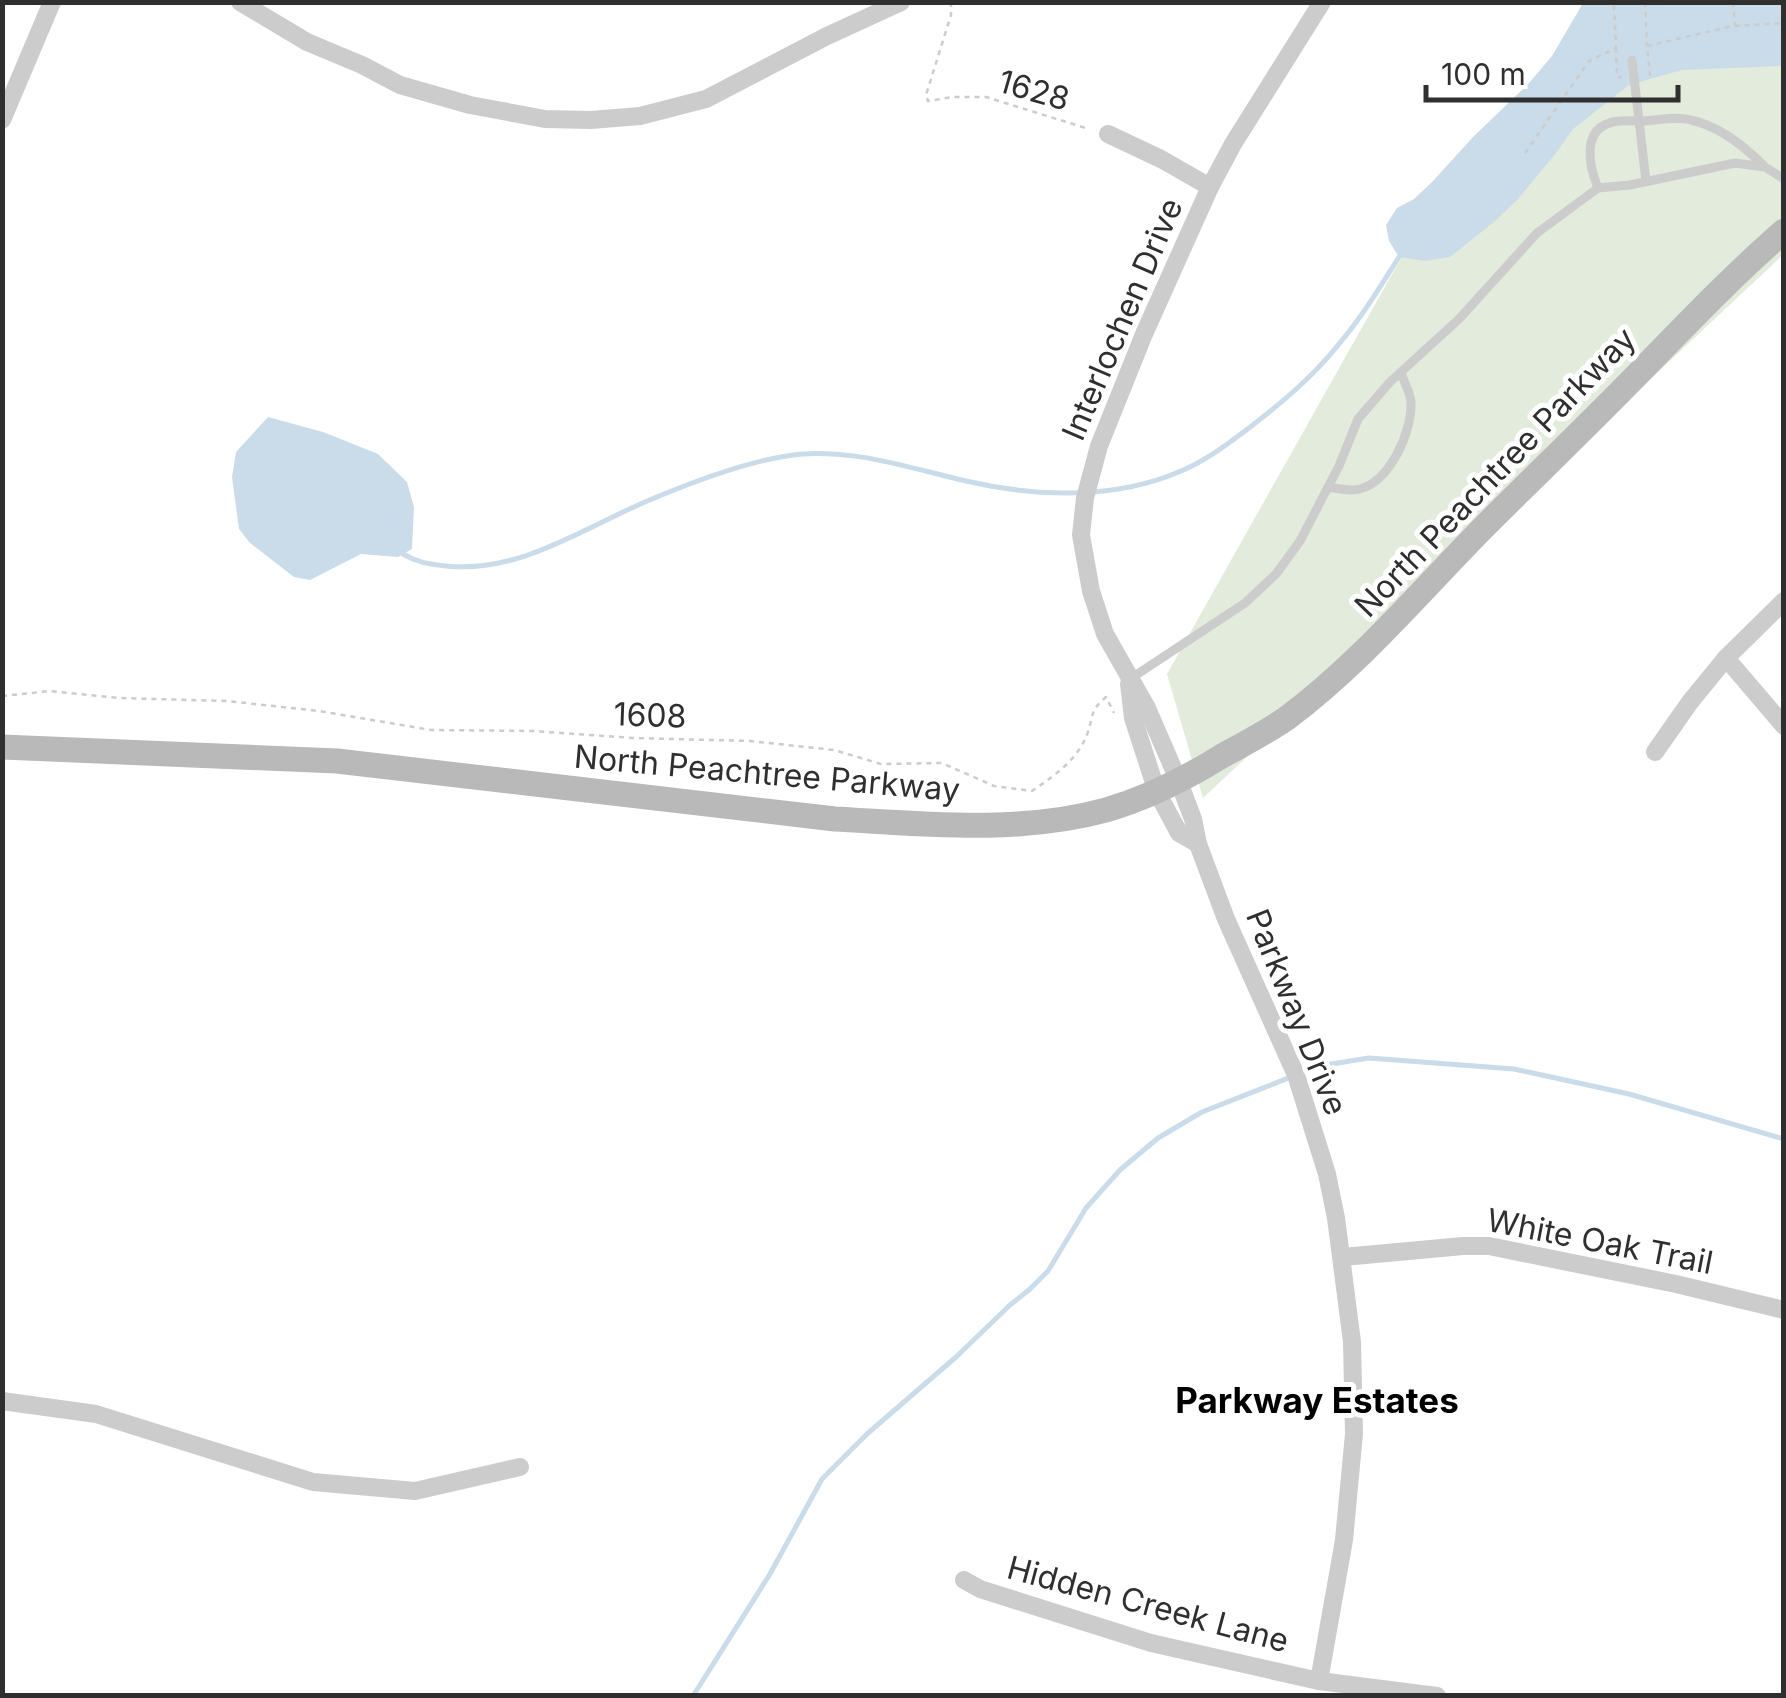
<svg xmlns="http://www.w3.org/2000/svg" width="1786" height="1698" font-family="Inter,sans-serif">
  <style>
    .green { fill: #e3ebdd }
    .water { fill: #cadbea }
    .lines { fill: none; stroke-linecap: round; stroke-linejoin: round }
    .stream { stroke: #cadbea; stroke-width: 5 }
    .path { stroke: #ccc; stroke-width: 2.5; stroke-dasharray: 5 5; stroke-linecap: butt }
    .lane { stroke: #ccc; stroke-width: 9 }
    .street { stroke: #ccc; stroke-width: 18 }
    .secondary { stroke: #b9b9b9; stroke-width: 25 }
    .labels { text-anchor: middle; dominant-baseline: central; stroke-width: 10; stroke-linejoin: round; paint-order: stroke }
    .street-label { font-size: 32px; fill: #2f2f2f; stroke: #fff }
    .neighbourhood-label { font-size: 35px; font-weight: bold; fill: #000; stroke: #fff }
  </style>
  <rect width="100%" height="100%" fill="#fff"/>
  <polygon class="green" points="1783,24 1783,255 1203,798 1167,674 1418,228 1578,35"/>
  <g class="water">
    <polygon points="1583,3 1783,3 1783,66 1682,70 1629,85 1573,129 1556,153 1518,199 1494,222 1450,257 1425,261 1399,257 1389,241 1386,225 1397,208 1414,199 1433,181 1473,137 1529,83 1552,56"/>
    <polygon points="268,417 323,432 378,454 407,482 414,507 412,549 398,557 361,554 310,580 294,577 250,543 239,529 232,477 236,452"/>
  </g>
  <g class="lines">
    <g class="stream">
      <path d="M403,554C418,563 430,564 446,566C521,574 586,526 652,499C690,483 740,464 781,457C844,445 905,467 966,481C1035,497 1115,500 1181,471C1205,461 1225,446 1245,431C1279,405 1312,378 1339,344C1362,317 1380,287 1399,257"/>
      <polyline points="693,1696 770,1574 822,1479 867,1434 956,1357 1010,1305 1030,1289 1048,1271 1086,1208 1120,1170 1158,1138 1202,1112 1319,1066 1369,1058 1514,1069 1629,1094 1784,1139"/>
    </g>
    <g class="path">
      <polyline points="951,2 951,15 926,95 928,101 953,97 986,97 1089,129"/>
      <polyline points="1645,2 1647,46"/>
      <polyline points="1733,2 1735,26"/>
      <polyline points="1647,4 1665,4"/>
      <polyline points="1616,48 1617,77 1622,77"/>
      <polyline points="1650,76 1647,46 1733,26 1784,23"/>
      <polyline points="1525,153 1589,61 1616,48 1614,6"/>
      <path d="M2,696L50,691L118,698L227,701L319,711L431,730L533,731L633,738L750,741L834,750L881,764L942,763L994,786L1032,791C1055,775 1078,760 1088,732C1094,713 1090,711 1106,697L1114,713"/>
    </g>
    <g class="lane">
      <polyline points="1632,60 1646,181"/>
      <path d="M1598,188C1589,166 1581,129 1613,122C1623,120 1634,121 1644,121C1659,120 1677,116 1691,120C1718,126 1744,146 1763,165"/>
      <path d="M1328,487C1337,488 1351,492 1360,489C1390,481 1412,432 1411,403C1411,394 1404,382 1401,373"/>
      <polyline points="1130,679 1245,603 1276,574 1300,541 1339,466 1358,419 1390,382 1459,319 1537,233 1598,188 1630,185 1735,163 1765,167 1784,179"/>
    </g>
    <g class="street">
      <polyline points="240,2 307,42 362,65 400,85 470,105 545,119 591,120 640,116 706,99 827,36 901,2"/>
      <polyline points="2,120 52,2"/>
      <polyline points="1108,134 1161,159 1210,187"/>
      <polyline points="1726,658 1784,726"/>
      <polyline points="1129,684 1133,718 1157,792 1179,833 1198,844"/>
      <polyline points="1655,752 1690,702 1726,658 1784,601"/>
      <polyline points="1343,1257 1463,1246 1489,1246 1676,1284 1784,1310"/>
      <polyline points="2,1401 96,1414 313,1482 415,1491 520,1467"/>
      <polyline points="964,1580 980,1589 1151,1643 1319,1681 1437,1696"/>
      <polyline points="1319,1681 1344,1540 1354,1434 1352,1342 1336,1218 1327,1174 1296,1075 1226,919 1198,844 1193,819 1179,782 1147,708 1105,634 1091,591 1081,535 1085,498 1099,446 1144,334 1210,187 1233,144 1322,2"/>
    </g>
    <path class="secondary" d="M2,747L337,761L835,819C925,824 1018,834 1106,810C1148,798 1185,779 1222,756C1244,744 1267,732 1287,718C1363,661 1422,589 1488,523C1536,475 1585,428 1633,379C1682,329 1730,278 1784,231"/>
  </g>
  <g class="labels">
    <g class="street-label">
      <text transform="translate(1034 90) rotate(16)">1628</text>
      <text transform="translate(1122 319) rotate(-67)">Interlochen Drive</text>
      <text transform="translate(1495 472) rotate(-46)">North Peachtree Parkway</text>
      <text transform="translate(650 715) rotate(2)">1608</text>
      <text transform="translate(767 773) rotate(5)">North Peachtree Parkway</text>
      <text transform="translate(1297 1012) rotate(68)">Parkway Drive</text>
      <text transform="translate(1600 1241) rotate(11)">White Oak Trail</text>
      <text transform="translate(1148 1604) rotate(15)">Hidden Creek Lane</text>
    </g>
    <g class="neighbourhood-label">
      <text x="1317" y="1400">Parkway Estates</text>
    </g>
  </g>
  <rect width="1786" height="1698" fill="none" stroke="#2f2f2f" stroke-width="10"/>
  <path d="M1426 85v15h252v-15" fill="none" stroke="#2f2f2f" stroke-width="5"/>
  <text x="1441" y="85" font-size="30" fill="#2f2f2f" stroke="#ffffff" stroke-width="8" paint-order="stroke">100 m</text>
</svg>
